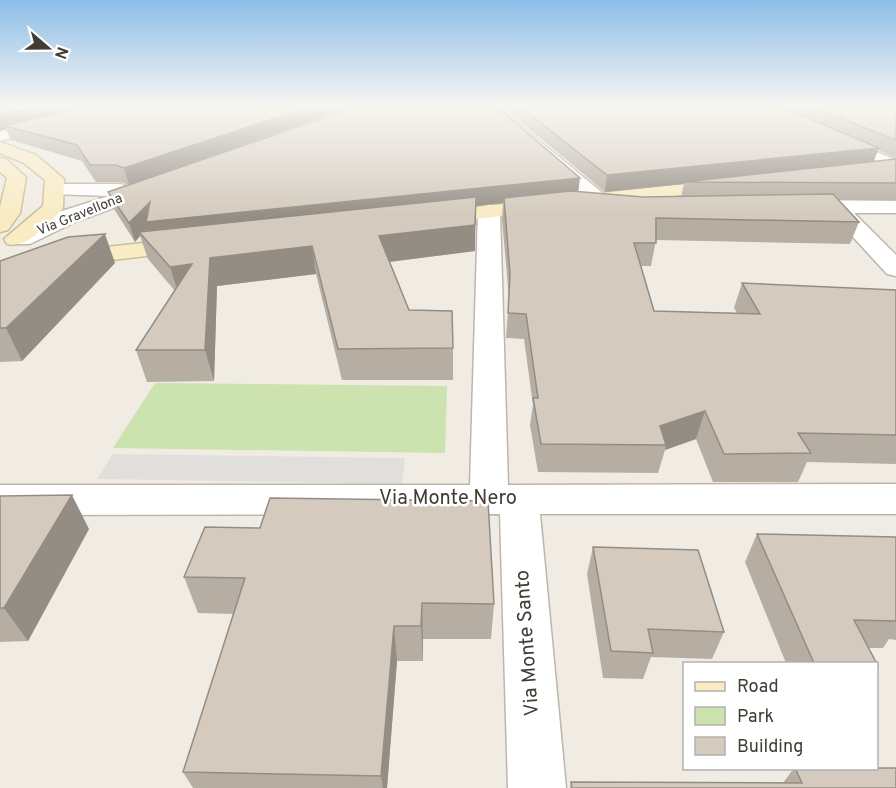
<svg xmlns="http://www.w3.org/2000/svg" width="896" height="788" font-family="Overpass,sans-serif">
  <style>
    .green { fill: #cce2af }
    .parking { fill: #e1dfdc }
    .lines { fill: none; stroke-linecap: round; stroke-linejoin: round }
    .minor-casing { stroke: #bdb6aa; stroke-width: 3 }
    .tertiary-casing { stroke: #bdb6aa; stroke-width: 3 }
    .secondary-casing { stroke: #ccbe96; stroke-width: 3 }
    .minor { fill: #fff; fill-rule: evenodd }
    .tertiary { fill: #fff; fill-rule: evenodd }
    .secondary { fill: #f9ecc4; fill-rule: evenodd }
    .wall { fill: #b6aea3 }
    .shaded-wall { fill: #948d84 }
    .building { fill: #d4cabd; stroke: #948d84; stroke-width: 1.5 }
    .labels { text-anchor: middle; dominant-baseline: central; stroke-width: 5; stroke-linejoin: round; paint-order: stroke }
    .far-street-label { font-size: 14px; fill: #413c34; stroke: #fff }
    .near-street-label { font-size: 20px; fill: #413c34; stroke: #fff }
  </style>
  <rect width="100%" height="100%" fill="#f0ece3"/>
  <polygon class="green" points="155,383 447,386 445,453 113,448"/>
  <polygon class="parking" points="113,454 405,458 402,484 97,479"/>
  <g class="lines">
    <g class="minor-casing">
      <g id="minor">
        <polygon points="107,106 134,106 0,141 0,131"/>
        <polygon points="481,106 497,106 605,195 608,199 605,203 591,203"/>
        <polygon points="747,106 767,106 896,160 896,171"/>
        <polygon points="799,200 896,201 896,213 854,213 896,255 896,276 887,274 831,213 792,210 789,206 792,202"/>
        <polygon points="489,205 496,207 500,211 508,485 896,484 896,514 540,514 566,788 508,788 500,514 0,515 0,485 470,485 478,211 482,207"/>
      </g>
    </g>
    <g class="tertiary-casing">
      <polygon id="tertiary" points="153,181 163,187 160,191 75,222 30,244 14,244 11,239 14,234 59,212 109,196 54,194 44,188 47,184 121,184 130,188"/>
    </g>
    <g class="secondary-casing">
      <g id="secondary">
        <path d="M0,142L36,155L64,179L63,208L60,212C46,225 27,249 7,244L4,239L43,206L45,180L24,163L0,153Z"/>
        <polygon points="0,158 6,159 26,177 20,213 8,230 0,232 0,207 7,178 0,172"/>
        <polygon points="727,179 737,185 734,189 432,224 424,223 421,218 424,213 432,212"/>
        <polygon points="190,238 198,240 202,245 198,250 69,265 60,263 57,258 60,253 69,251"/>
      </g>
    </g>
    <use href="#minor" class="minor"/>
    <use href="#tertiary" class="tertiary"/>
    <use href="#secondary" class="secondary"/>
  </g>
  <g class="wall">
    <polygon points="0,106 353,106 154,176 578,192 643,197 681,197 684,184 605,192 502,106 896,106 896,158 878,150 873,162 896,159 896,200 839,200 859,222 850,244 656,240 651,266 641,266 654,311 737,313 734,308 742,283 896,290 896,464 807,462 798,482 713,482 696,439 665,450 658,473 538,472 530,425 533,405 524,339 506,338 509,298 502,219 503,203 476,206 475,251 389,262 409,310 453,348 453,380 342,380 316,274 217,286 214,381 147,382 136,350 175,291 148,259 140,236 135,242 114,209 108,192 129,185 121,182 96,182 82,161 11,140 6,129 0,131"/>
    <polygon points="0,261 115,263 22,361 0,362"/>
    <polygon points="0,496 89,529 28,641 0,642"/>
    <polygon points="205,527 494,604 491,639 423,639 423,661 397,661 387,788 193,788 183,772 233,614 198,613 184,577"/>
    <polygon points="757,534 896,537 896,640 889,639 883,648 869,648 878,666 876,667 876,663 786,663 745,562"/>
    <polygon points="593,547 724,632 712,659 651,657 643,679 603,678 587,574"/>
    <polygon points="794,768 876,768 896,788 570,788 571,782 783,783"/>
  </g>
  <g class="shaded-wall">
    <polygon points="36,106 96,106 5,126 6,129 0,131 0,115"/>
    <polygon points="312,106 353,106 129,185 124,168"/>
    <polygon points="879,148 873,163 684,182 684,184 605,192 607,175"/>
    <polygon points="580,178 578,195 504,198 503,203 151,241 148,229 142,235 139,232 140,236 135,242 129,223 150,202"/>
    <polygon points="475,225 475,251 380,263 379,236"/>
    <polygon points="105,234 115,263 22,361 6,328"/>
    <polygon points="312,246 316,274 217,286 214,381 205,350 210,258"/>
    <polygon points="192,264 179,295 170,267"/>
    <polygon points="705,411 696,439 665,450 666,445 660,426"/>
    <polygon points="72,495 89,529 28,641 4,608"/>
    <polygon points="422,603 423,639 423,661 421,626"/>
    <polygon points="394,626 397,661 387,788 383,788 381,776"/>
  </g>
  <g class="building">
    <polygon points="0,106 36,106 0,115"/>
    <polygon points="84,106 312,106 124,168 116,165 90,165 77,145 5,126"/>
    <polygon points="354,106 496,106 580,178 146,222 150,202 129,223 108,192 335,114"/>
    <polygon points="519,106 779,106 879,148 607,175"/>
    <polygon points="810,106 896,106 896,140"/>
    <polygon points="896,159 896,183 684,182"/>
    <polygon points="571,191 643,197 833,194 859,222 656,218 656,243 634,243 654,311 760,314 742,283 896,290 896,435 798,433 811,453 724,454 705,411 660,426 666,445 541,444 533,398 538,398 526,314 508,313 510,274 504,198"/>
    <polygon points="476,197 475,225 379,236 409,310 452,311 453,348 338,349 312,246 210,258 205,350 136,350 192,264 170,267 139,232"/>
    <polygon points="105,234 6,328 0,328 0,261 68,237"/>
    <polygon points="72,495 4,608 0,608 0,496"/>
    <polygon points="270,498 488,501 494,604 422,603 421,626 394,626 381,776 183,772 245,578 184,577 205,527 260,528"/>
    <polygon points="757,534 896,537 896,621 854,620 878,666 876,666 876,663 814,663"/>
    <polygon points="593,547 698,550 724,632 648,629 653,653 611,651"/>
    <polygon points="795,768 896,768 896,788 572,788 571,782 802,783"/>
  </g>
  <linearGradient id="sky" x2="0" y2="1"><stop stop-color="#8dbee8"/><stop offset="0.49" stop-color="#f8f6f2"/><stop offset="1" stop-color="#f8f6f2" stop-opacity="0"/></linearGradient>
  <rect width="896" height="217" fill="url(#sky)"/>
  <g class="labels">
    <g class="far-street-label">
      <text transform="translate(80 215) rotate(-22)">Via Gravellona</text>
    </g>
    <g class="near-street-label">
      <text x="448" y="499">Via Monte Nero</text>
      <text transform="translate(528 643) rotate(-94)">Via Monte Santo</text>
    </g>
  </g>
  <rect x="683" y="662" width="195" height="108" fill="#ffffff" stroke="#b3b1ae" stroke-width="1.5"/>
  <rect x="695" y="682" width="30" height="9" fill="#f9ecc4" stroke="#b3b1ae" stroke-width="1.5"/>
  <text x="737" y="692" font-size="18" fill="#413c34">Road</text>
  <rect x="695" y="707" width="30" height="18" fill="#cce2af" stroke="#b3b1ae" stroke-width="1.5"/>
  <text x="737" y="722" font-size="18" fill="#413c34">Park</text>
  <rect x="695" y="737" width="30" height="18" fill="#d4cabd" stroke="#b3b1ae" stroke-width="1.5"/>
  <text x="737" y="752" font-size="18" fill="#413c34">Building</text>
  <g transform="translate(48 48) rotate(110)" stroke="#ffffff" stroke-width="4.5" paint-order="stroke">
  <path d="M0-4.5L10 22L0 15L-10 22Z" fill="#413c34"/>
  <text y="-9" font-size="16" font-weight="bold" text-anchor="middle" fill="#413c34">N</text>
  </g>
</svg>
